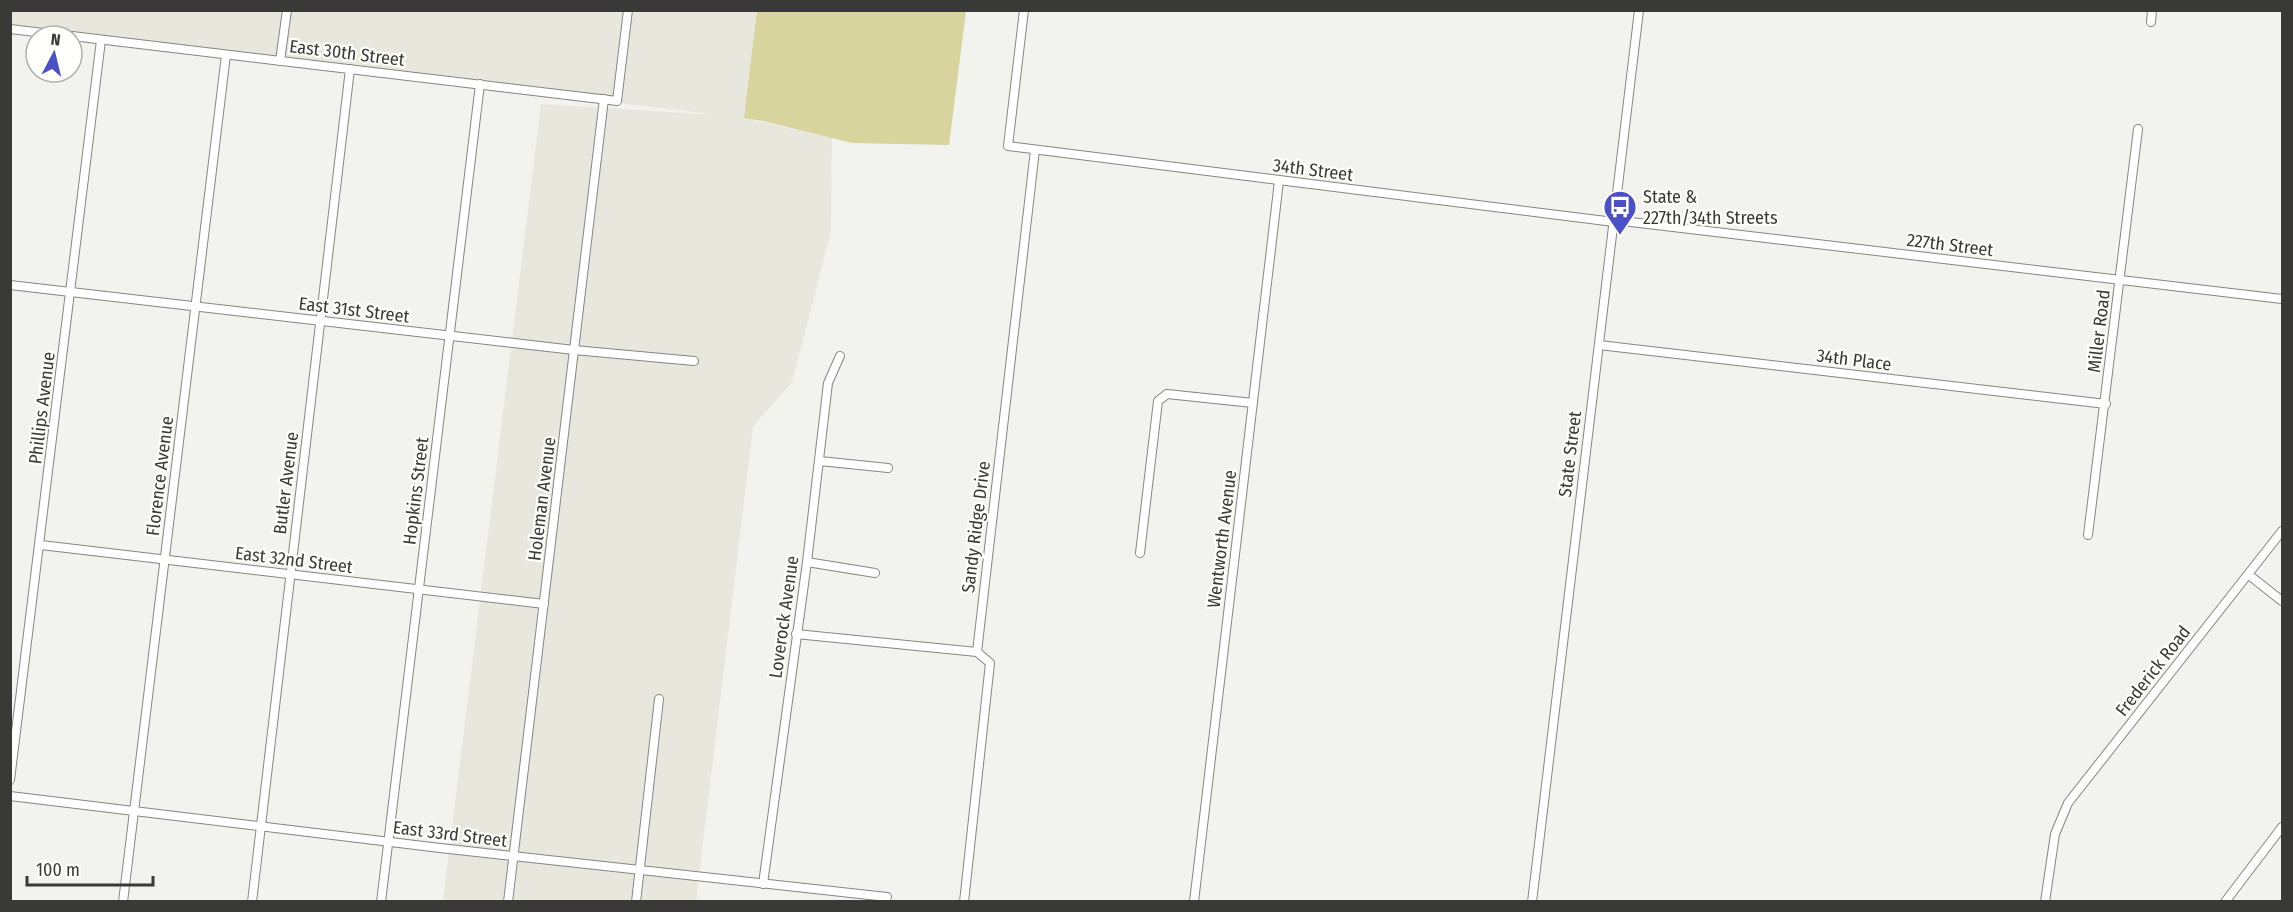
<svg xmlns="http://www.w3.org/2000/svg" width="2293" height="912" font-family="'Fira Sans Condensed',sans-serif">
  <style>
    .built { fill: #e8e7dd }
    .green { fill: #d7d49e }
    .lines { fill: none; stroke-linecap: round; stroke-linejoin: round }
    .street-casing { stroke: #858582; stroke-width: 10 }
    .street { stroke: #fff; stroke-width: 8 }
    .labels { text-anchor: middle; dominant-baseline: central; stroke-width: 4.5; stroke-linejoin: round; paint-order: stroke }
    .street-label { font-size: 18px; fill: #393937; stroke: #fffffb }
    .poi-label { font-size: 18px; fill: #393937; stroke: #fffffb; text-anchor: start }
  </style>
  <rect width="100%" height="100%" fill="#f2f2ee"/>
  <polygon class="built" points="11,10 757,11 745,118 832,138 831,231 792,382 753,427 696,901 443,901 541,104 719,115 11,30"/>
  <polygon class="green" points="757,11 966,11 949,145 852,143 763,121 744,118"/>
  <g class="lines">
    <g class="street-casing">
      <g id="street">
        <polyline points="1024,10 1008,146 1614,222"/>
        <polyline points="2151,22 2152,10"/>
        <polyline points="10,29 69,36"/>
        <polyline points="72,36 617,101 628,10"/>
        <polyline points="280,61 287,10"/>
        <polyline points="1614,220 2282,299"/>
        <polyline points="10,285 574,350 694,361"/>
        <polyline points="1599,345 2106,404"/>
        <polyline points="820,461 888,468"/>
        <polyline points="2088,535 2138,129"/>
        <polyline points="41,545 544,604"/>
        <polyline points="1140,553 1158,401 1167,394 1253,403"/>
        <polyline points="807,562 875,573"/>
        <polyline points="2249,575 2282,601"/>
        <polyline points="796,634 977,652"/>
        <polyline points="10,780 101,40"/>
        <polyline points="10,796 440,848 887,897"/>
        <polyline points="763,884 807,562 828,383 840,356"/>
        <polyline points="123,902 226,55"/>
        <polyline points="252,902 350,69"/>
        <polyline points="381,902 480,84"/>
        <polyline points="508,902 604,99"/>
        <polyline points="636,902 659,699"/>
        <polyline points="964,902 990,663 977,652 1035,150"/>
        <polyline points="1194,902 1279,181"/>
        <polyline points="1532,902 1639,10"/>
        <polyline points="2045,902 2055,834 2068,803 2282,531"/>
        <polyline points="2225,902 2282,827"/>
      </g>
    </g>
    <use href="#street" class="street"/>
  </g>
  <defs>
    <g id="bus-pin" transform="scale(1.725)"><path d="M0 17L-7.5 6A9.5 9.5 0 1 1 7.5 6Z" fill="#4b50c6" stroke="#fffffb"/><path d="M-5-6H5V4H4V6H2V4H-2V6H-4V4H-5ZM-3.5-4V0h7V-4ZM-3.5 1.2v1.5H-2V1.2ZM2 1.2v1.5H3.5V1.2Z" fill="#fff"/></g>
  </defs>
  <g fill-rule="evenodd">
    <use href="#bus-pin" x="1620" y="207"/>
  </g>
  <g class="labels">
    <g class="street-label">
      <text transform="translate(347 53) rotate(7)">East 30th Street</text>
      <text transform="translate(1313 170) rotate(7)">34th Street</text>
      <text transform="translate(1950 245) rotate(7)">227th Street</text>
      <text transform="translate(354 310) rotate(7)">East 31st Street</text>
      <text transform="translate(2099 331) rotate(-83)">Miller Road</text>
      <text transform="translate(1854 360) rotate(7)">34th Place</text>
      <text transform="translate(42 408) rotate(-83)">Phillips Avenue</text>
      <text transform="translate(1570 454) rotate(-83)">State Street</text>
      <text transform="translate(160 476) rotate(-83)">Florence Avenue</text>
      <text transform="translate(286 483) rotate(-83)">Butler Avenue</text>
      <text transform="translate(416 491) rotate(-83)">Hopkins Street</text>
      <text transform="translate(542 499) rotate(-83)">Holeman Avenue</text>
      <text transform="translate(976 527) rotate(-83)">Sandy Ridge Drive</text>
      <text transform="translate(1222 539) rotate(-83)">Wentworth Avenue</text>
      <text transform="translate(294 560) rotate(7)">East 32nd Street</text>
      <text transform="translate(784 617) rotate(-82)">Loverock Avenue</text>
      <text transform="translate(2153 671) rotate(-52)">Frederick Road</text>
      <text transform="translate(450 834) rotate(7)">East 33rd Street</text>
    </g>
    <g class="poi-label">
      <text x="1643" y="197">State &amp;<tspan x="1643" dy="21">227th/34th Streets</tspan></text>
    </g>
  </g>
  <rect width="2293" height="912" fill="none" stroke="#393937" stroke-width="24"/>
  <g transform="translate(54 54) rotate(7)"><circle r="28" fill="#fffffb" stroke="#b0b0ad" stroke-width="1.5"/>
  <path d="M0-4.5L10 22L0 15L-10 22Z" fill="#4b50c6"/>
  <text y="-9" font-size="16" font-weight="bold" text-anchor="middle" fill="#393937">N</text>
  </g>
  <path d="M27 876v9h126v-9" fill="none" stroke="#393937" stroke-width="3"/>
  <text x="36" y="876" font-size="18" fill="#393937" stroke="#fffffb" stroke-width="4.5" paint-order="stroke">100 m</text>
</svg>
